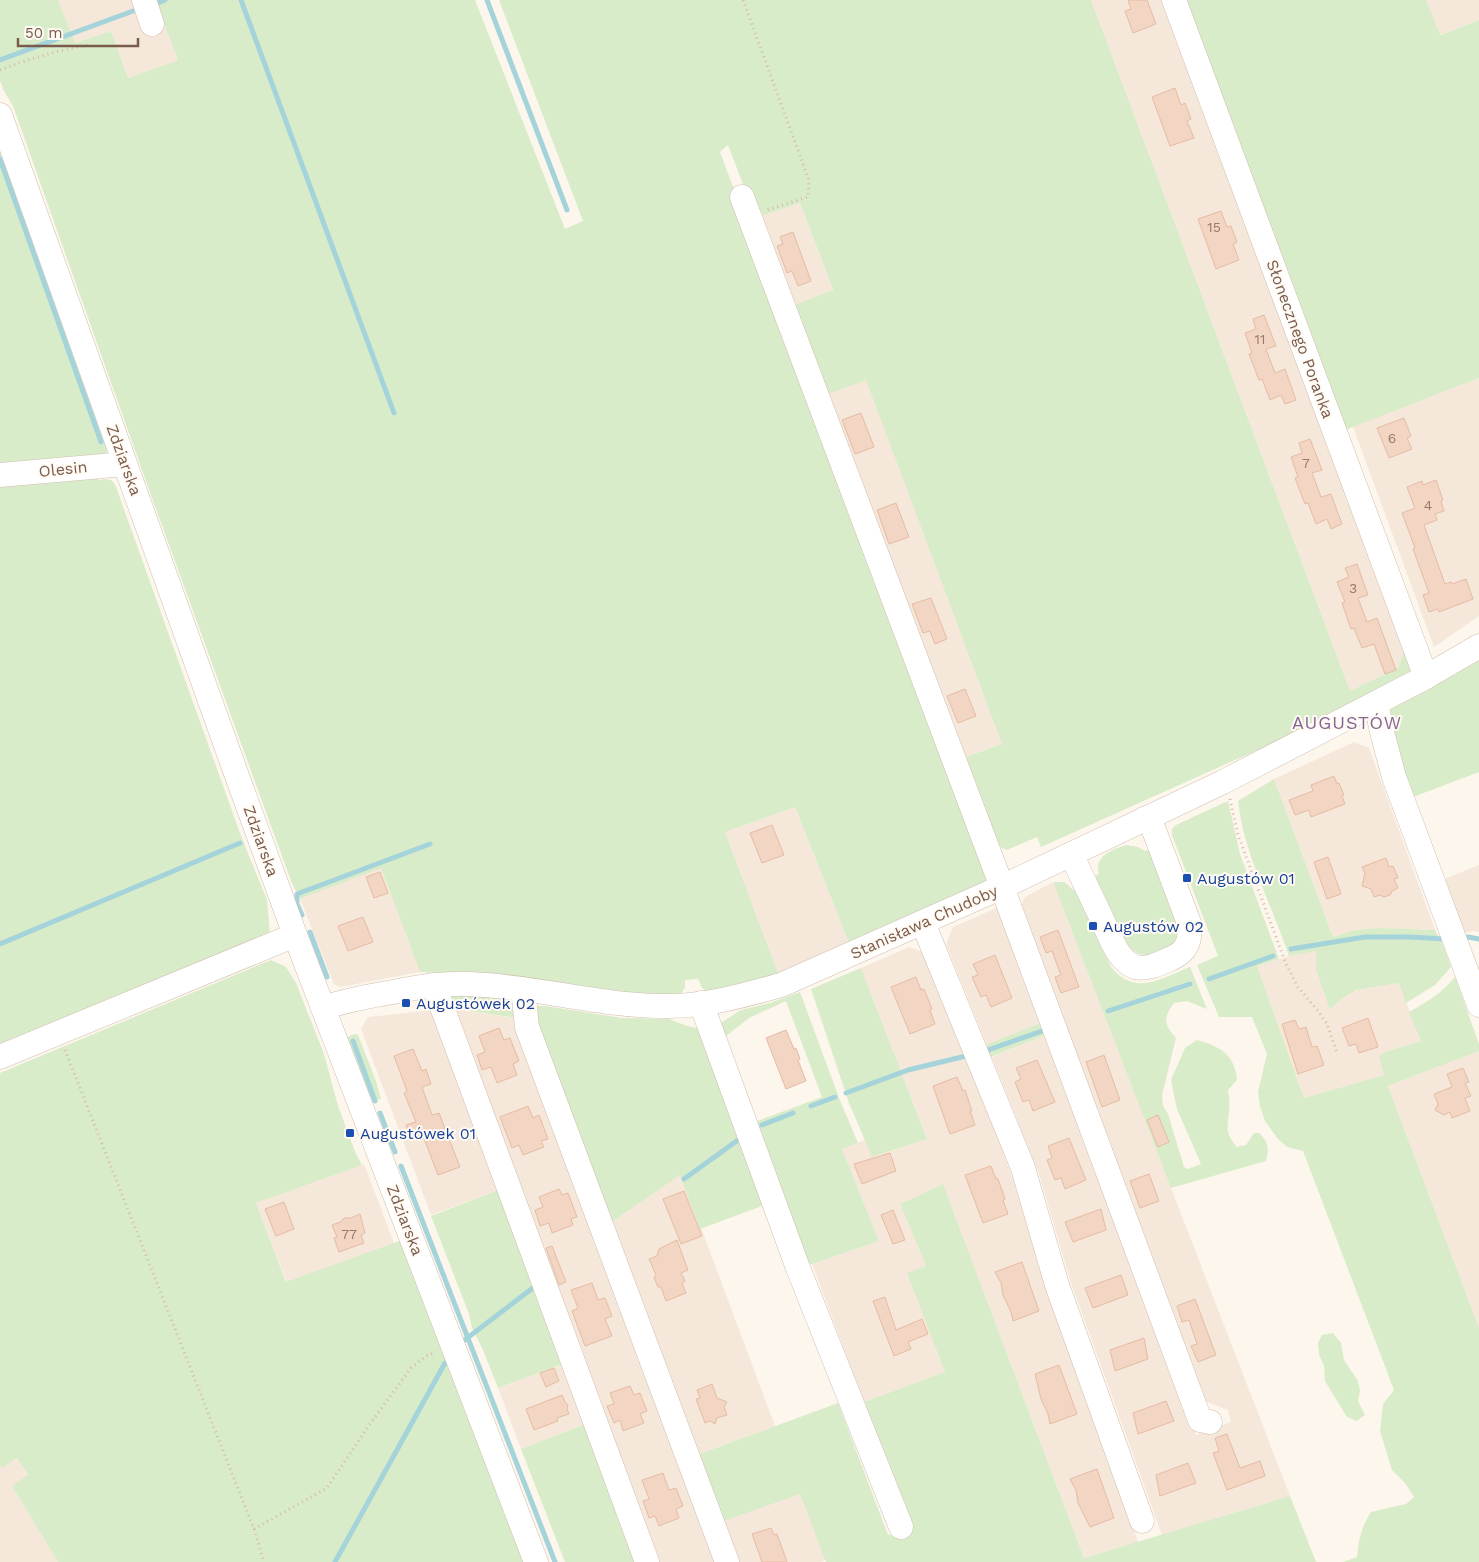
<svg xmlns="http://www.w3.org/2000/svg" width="1479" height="1562" font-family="'Work Sans',sans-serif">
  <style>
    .residential { fill: #f5e8da }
    .green { fill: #d8ecc9 }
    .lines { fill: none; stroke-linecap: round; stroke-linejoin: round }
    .stream { stroke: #a5d3da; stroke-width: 5 }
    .building { fill: #f3d5c3; stroke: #e6bba3 }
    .minor-casing { stroke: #d1beb0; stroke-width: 25 }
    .path { stroke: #d9b8a5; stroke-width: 3; stroke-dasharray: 1 4; stroke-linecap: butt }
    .minor { stroke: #fff; stroke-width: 24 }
    .transit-dot { fill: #1a4fb4; stroke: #fffaf3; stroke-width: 2 }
    .labels { text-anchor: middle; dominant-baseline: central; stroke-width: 4; stroke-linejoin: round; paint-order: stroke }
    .number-label { font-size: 14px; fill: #987a6a }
    .street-label { font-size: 16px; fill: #7a5c4d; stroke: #fffaf3 }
    .transit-label { font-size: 16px; fill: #164399; stroke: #fffaf3; text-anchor: start }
    .neighbourhood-label { font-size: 18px; letter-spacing: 1px; fill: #846695; stroke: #fffaf3 }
  </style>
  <rect width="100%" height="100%" fill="#fdf6ec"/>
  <g class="residential">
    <polygon points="58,0 155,0 178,60 128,78 111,31 75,44"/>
    <polygon points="1091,0 1163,0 1404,650 1399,667 1350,691"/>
    <polygon points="1426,0 1479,0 1479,20 1439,35"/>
    <polygon points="800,203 833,291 789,307 756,218"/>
    <polygon points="1479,378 1479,616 1434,647 1353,427"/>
    <polygon points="866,379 1002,744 960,759 823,396"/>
    <polygon points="1354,742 1369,748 1435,930 1382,928 1354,930 1333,937 1274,779"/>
    <polygon points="795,807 849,943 779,976 725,832"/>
    <polygon points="1479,865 1479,932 1473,931 1465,933 1444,879"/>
    <polygon points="381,867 420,972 340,987 334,984 300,899"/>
    <polygon points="1053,882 1290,1496 1162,1535 1070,1280 1039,1174 992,1057 1048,1034 1196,1435 1231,1422 1228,1410 1202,1400 1020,908 1025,897"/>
    <polygon points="1001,906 1043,1022 987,1045 946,944 953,927"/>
    <polygon points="909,947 924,952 992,1121 1015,1185 1138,1542 1084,1558 943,1184 900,1204 926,1266 908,1273 945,1372 864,1402 812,1264 879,1241 842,1149 865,1140 873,1157 927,1139 861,968"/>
    <polygon points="1316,950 1316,969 1341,999 1358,990 1399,983 1421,1041 1385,1052 1384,1075 1304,1098 1257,966 1289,956"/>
    <polygon points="452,1009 516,1018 719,1562 656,1562"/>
    <polygon points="434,1010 501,1189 431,1215 361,1029 368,1017"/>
    <polygon points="1479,1051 1479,1328 1388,1086"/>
    <polygon points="364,1164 394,1243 287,1283 256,1203"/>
    <polygon points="681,1174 775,1426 699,1454 612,1222"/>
    <polygon points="565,1363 588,1423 521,1449 498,1388"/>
    <polygon points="17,1458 28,1476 12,1486 58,1562 0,1562 0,1465 2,1467"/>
    <polygon points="800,1493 826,1560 820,1562 739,1562 724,1521"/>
  </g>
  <g class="green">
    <polygon points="0,0 58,0 75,43 111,31 128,78 178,60 155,0 475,0 565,229 583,221 499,0 1091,0 1350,691 1399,667 1404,650 1410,652 1412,679 1284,738 1041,847 1037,837 1007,850 992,843 960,759 1002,744 866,380 823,396 789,307 833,290 800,203 756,218 728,145 720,152 993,879 849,943 795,807 725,832 779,976 708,992 702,988 698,979 685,980 685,987 681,994 616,995 500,976 420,972 381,868 300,899 291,881 147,484 13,106 4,91 0,81"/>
    <polygon points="1183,0 1426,0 1440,35 1479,20 1479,378 1343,431"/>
    <polygon points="0,135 109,444 107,452 102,456 0,467"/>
    <path d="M98,475L99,480C108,479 112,478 116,487L241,836L267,900L270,934L0,1044V483Z"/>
    <polygon points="1479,654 1479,772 1413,797 1389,723 1389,706"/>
    <path d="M1274,779L1333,937L1354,930L1382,928L1435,930L1443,945L1451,967L1435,985L1406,1003L1399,983L1357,990L1341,999L1330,1010L1316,969V951L1289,956C1272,905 1244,855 1238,801Z"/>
    <path d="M1228,801L1240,854L1279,959L1257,966L1304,1098L1384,1075L1379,1057L1385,1052L1421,1041L1409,1012C1427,1002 1442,993 1455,977L1479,1044V1051L1388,1086L1479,1328V1562H1343L1357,1557C1359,1538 1361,1528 1371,1512L1406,1504L1414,1497L1405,1483L1392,1470L1380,1431L1383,1404L1394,1390L1303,1151L1287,1147L1278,1139L1265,1121L1260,1107L1258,1092L1267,1054L1252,1017H1219L1197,965L1218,956L1172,835V829L1176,825Z"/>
    <path d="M1126,845L1138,847L1145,851L1150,849L1178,917V936L1169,948L1151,956L1138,954L1128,946L1094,877L1099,874C1094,856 1111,850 1126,845Z"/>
    <path d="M1053,882H1064L1076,892L1111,967C1134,997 1163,978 1190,967L1207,1009L1187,1001L1174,1003C1163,1017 1164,1025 1176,1038L1162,1095L1163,1106L1168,1114L1184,1167L1188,1169L1201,1164L1177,1109L1171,1080L1185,1048L1197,1040C1219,1046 1235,1054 1237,1080L1228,1090C1229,1096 1230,1104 1229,1110C1228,1128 1224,1132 1237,1147L1246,1145L1254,1133H1259C1269,1143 1269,1148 1266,1161L1171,1188Z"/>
    <polygon points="271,960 286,967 296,983 324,1054 338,1106 356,1154 362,1165 256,1203 286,1282 402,1240 526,1562 58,1562 12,1486 28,1475 17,1458 2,1468 0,1465 0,1073"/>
    <polygon points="861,968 927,1139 872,1157 849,1103 811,989"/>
    <polygon points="800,992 839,1098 858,1143 842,1149 879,1241 812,1264 804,1265 752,1123 822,1097 786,1001 749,1018 726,1036 732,1054 727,1057 716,1026 741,1010 770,1003"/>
    <polygon points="457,993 516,1000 461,1003 447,1002 449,997"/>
    <polygon points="532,1006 545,1006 622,1018 669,1019 687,1026 703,1029 770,1203 700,1229 680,1175 612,1222 532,1018"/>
    <polygon points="518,1007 516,1018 463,1010"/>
    <polygon points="1043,1022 1048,1034 986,1059 981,1047"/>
    <polygon points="354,1034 358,1035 376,1081 381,1099 373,1101 366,1100 344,1039"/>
    <polygon points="943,1184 1084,1558 1290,1496 1316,1562 826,1562 800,1494 724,1521 699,1454 838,1403 888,1535 911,1527 864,1402 945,1372 907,1273 926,1266 900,1204"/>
    <polygon points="501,1189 565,1363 498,1388 483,1350 472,1328 469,1314 431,1216"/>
    <polygon points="1333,1333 1341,1343 1344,1360 1358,1381 1360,1391 1358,1401 1365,1415 1357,1421 1347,1417 1325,1381 1324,1366 1319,1355 1318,1343 1322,1335"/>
    <polygon points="588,1423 639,1562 565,1562 521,1449"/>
  </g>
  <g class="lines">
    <g class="stream">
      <polyline points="241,0 394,413"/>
      <polyline points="487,0 567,210"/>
      <polyline points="158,3 165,0"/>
      <polyline points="0,60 133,11"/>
      <polyline points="0,159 101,442"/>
      <polyline points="302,915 297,904 297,894 430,844"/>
      <polyline points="310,932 327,977"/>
      <polyline points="1468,937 1479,939"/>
      <polyline points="0,944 240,843"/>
      <polyline points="1291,949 1365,937 1410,937 1445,939"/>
      <polyline points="1209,979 1273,956"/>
      <polyline points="1108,1011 1190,984"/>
      <polyline points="353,1041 375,1101"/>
      <polyline points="988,1050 1045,1030"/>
      <polyline points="846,1093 908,1070 966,1056"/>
      <polyline points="811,1106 835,1097"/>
      <polyline points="380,1113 395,1152"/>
      <polyline points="762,1125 793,1113"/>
      <polyline points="401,1166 555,1562"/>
      <polyline points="684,1179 738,1140"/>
      <polyline points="462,1342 534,1287"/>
      <polyline points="335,1562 445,1363"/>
    </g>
  </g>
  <g class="building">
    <polygon points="1128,0 1147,0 1156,24 1133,33 1125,11 1131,9"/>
    <polygon points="1175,88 1181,105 1185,103 1191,119 1187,121 1194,138 1170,146 1152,97"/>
    <polygon points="1221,211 1227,227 1231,226 1237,242 1233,244 1239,260 1216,269 1198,219"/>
    <polygon points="793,232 811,281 798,286 792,271 787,273 777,246 783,244 780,237"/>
    <polygon points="1264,315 1276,346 1266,349 1275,373 1285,369 1296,400 1285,404 1281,395 1270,400 1262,379 1259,380 1249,354 1252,353 1245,333 1256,329 1253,319"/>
    <polygon points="861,413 874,447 855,454 842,420"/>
    <polygon points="1404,418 1411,436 1407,438 1412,449 1389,458 1377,428"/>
    <polygon points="1310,439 1322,470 1312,473 1321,497 1331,494 1342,524 1331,529 1327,519 1316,524 1308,503 1305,504 1295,478 1298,477 1291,457 1302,453 1299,443"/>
    <polygon points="1436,480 1443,500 1441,501 1444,511 1435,514 1437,520 1424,525 1445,584 1451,582 1452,584 1466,579 1473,599 1439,612 1438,609 1429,612 1423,595 1429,593 1413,549 1415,548 1402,513 1415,508 1407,487 1422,481 1423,485"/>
    <polygon points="896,503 909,537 889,544 877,510"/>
    <polygon points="1357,564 1368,595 1358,598 1367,622 1377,618 1396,670 1385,674 1374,644 1362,648 1354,628 1351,629 1342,603 1345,602 1337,582 1349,577 1345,568"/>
    <polygon points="931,598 947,639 935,644 930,631 923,633 912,604"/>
    <polygon points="965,689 976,716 958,723 947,696"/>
    <polygon points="1334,776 1337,784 1339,783 1344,795 1342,796 1345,804 1311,817 1309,810 1295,815 1289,800 1313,791 1311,785"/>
    <polygon points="772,825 784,855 762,863 750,833"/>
    <polygon points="1328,857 1341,894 1327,899 1314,862"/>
    <polygon points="1386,858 1389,867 1393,866 1398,878 1394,879 1398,888 1392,891 1390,895 1384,897 1380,895 1374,897 1371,889 1362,886 1365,873 1362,867"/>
    <polygon points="380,872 388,893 374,898 366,877"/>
    <polygon points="363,917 373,942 348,951 338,926"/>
    <polygon points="1058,930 1079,987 1061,993 1055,977 1061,975 1052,951 1046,953 1040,937"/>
    <polygon points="995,955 1012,998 991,1007 986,995 981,997 972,977 978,975 973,964"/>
    <polygon points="916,977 921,990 924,989 932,1009 930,1010 935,1024 910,1034 891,987"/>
    <polygon points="1368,1018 1378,1047 1359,1053 1356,1044 1349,1046 1342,1028"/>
    <polygon points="1295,1020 1299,1029 1306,1027 1312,1047 1317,1046 1324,1065 1298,1074 1282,1024"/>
    <polygon points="499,1028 504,1040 510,1038 519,1061 513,1064 517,1075 497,1083 491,1067 482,1070 477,1055 485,1052 479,1036"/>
    <polygon points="786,1030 794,1049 796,1048 800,1059 798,1060 806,1081 786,1089 766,1038"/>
    <polygon points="413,1049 422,1071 426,1069 431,1084 422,1087 432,1115 439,1113 460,1167 438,1175 423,1136 411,1140 406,1125 416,1122 404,1093 407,1091 394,1056"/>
    <polygon points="1104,1055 1120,1100 1102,1107 1086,1062"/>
    <polygon points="1037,1060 1055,1102 1033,1111 1029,1100 1023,1102 1015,1082 1021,1079 1016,1068"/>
    <polygon points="1463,1068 1469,1082 1465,1083 1471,1096 1465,1098 1470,1111 1452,1118 1450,1112 1444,1115 1435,1110 1438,1104 1434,1094 1452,1087 1447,1074"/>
    <polygon points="957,1077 963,1091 965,1090 972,1111 970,1111 975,1125 950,1134 933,1086"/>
    <polygon points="528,1106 533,1118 539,1115 548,1139 541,1141 544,1147 523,1155 519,1145 512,1148 500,1117"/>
    <polygon points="1158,1115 1169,1142 1158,1147 1147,1120"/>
    <polygon points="1069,1138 1086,1180 1065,1189 1061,1178 1055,1180 1047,1160 1052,1158 1048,1146"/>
    <polygon points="890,1153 896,1171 862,1184 854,1164"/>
    <polygon points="991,1166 996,1179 998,1179 1005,1199 1003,1200 1008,1214 983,1223 965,1175"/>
    <polygon points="1149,1174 1159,1201 1140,1208 1130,1181"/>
    <polygon points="559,1189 562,1195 568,1193 577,1217 571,1219 573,1225 552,1233 549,1223 540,1226 535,1210 543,1207 539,1197"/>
    <polygon points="684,1191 702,1236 681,1244 663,1199"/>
    <polygon points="284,1202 294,1229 276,1236 265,1209"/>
    <polygon points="1101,1209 1106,1230 1073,1242 1065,1222"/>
    <polygon points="893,1210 905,1240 893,1244 881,1215"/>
    <polygon points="360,1214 365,1233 361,1235 364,1243 339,1252 334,1238 337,1237 332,1225 340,1222 344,1218 351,1218"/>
    <polygon points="677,1240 688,1270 681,1273 685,1281 682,1283 686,1293 666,1301 661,1287 658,1287 654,1278 656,1275 649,1259 657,1256 659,1249"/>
    <polygon points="552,1246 566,1282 559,1285 546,1248"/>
    <polygon points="1022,1262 1039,1311 1013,1321 1011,1312 1003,1295 1001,1283 995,1272"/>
    <polygon points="1121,1275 1128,1295 1093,1308 1085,1288"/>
    <polygon points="592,1283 598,1300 605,1298 612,1316 605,1319 612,1336 585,1346 572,1311 578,1308 571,1290"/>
    <polygon points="885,1297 896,1330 922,1319 928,1334 908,1342 911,1349 894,1356 873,1301"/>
    <polygon points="1195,1299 1216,1355 1198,1362 1191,1346 1197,1344 1189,1320 1182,1322 1177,1306"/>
    <polygon points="1144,1338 1148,1359 1115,1371 1110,1350"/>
    <polygon points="1059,1365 1077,1414 1050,1424 1048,1414 1041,1399 1035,1374"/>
    <polygon points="554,1368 559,1381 546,1387 540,1373"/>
    <polygon points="712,1384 717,1398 727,1402 724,1407 727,1415 717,1418 715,1424 710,1421 705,1423 696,1399 700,1398 697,1390"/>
    <polygon points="630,1386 634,1395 640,1393 647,1411 640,1414 644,1423 623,1431 620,1420 614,1423 607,1406 614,1404 610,1393"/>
    <polygon points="562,1395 565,1402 568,1405 567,1409 569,1414 557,1418 558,1421 534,1430 526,1409"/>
    <polygon points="1166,1401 1174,1421 1138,1434 1133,1413"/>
    <polygon points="1227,1434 1240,1468 1260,1461 1265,1476 1227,1490 1213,1453 1219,1451 1215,1438"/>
    <polygon points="1188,1463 1196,1483 1160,1496 1156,1475"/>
    <polygon points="1097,1469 1114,1518 1090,1527 1078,1503 1076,1490 1070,1479"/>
    <polygon points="663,1473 669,1490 676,1488 683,1506 676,1509 679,1518 659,1526 655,1516 649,1518 643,1501 649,1499 642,1480"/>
    <polygon points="771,1528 774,1535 777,1534 787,1562 762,1562 752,1534"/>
  </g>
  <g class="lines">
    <g class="minor-casing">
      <g id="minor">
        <polyline points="144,0 152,24"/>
        <polyline points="1174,0 1426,677"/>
        <polyline points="0,115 237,776 295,935 536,1562"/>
        <polyline points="742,197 1002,887 1200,1420 1210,1422"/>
        <polyline points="0,475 125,464"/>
        <polyline points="1376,703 1382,732 1394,777 1479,1005"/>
        <path d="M1071,854C1081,875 1091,896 1101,917C1107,930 1112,944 1120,955C1124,960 1129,965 1135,967C1148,970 1161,963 1172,958C1188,951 1191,939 1189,923L1152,825L1147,820L1144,819"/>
        <polyline points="923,923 1023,1168 1057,1285 1142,1521"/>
        <polyline points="434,985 647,1562"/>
        <polyline points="523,989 527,1027 727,1562"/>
        <polyline points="701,1003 798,1268 901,1527"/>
        <path d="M323,1008C346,1000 369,996 393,992C418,987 443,983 469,984C536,986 602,1007 669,1006C707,1006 745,995 781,985L1002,887L1223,782L1426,677L1479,646"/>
        <polyline points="0,1057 295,935"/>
      </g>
    </g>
    <g class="path">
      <polyline points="743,0 809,180 808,197 767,210"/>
      <path d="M0,70C29,59 58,50 89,45"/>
      <polyline points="1230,799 1238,835 1286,964 1298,987 1318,1011 1327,1024 1337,1053"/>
      <polyline points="65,1050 254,1529 264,1562"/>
      <polyline points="254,1529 327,1488 367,1428 411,1368 426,1356 435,1353"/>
    </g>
    <use href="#minor" class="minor"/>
  </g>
  <g class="transit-dot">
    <rect x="1182" y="873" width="10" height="10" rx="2.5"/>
    <rect x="1088" y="921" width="10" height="10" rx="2.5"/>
    <rect x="401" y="998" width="10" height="10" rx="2.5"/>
    <rect x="345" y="1128" width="10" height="10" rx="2.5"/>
  </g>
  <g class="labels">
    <g class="number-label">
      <text x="1214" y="227">15</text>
      <text x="1260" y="339">11</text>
      <text x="1392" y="438">6</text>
      <text x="1306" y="463">7</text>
      <text x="1428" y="505">4</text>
      <text x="1353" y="588">3</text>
      <text x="349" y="1234">77</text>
    </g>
    <g class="street-label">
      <text transform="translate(1300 339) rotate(70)">Słonecznego Poranka</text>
      <text transform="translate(124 460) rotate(70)">Zdziarska</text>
      <text transform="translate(63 469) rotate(-6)">Olesin</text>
      <text transform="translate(261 841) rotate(70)">Zdziarska</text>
      <text transform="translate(924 922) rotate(-24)">Stanisława Chudoby</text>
      <text transform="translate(405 1220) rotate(69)">Zdziarska</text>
    </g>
    <g class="transit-label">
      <text x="1197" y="878">Augustów 01</text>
      <text x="1103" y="926">Augustów 02</text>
      <text x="416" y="1003">Augustówek 02</text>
      <text x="360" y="1133">Augustówek 01</text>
    </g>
    <g class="neighbourhood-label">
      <text x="1347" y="722">AUGUSTÓW</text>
    </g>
  </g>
  <path d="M18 38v8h120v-8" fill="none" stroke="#7a5c4d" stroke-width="2.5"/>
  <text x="25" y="38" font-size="15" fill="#7a5c4d" stroke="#fffaf3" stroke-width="4" paint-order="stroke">50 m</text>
</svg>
